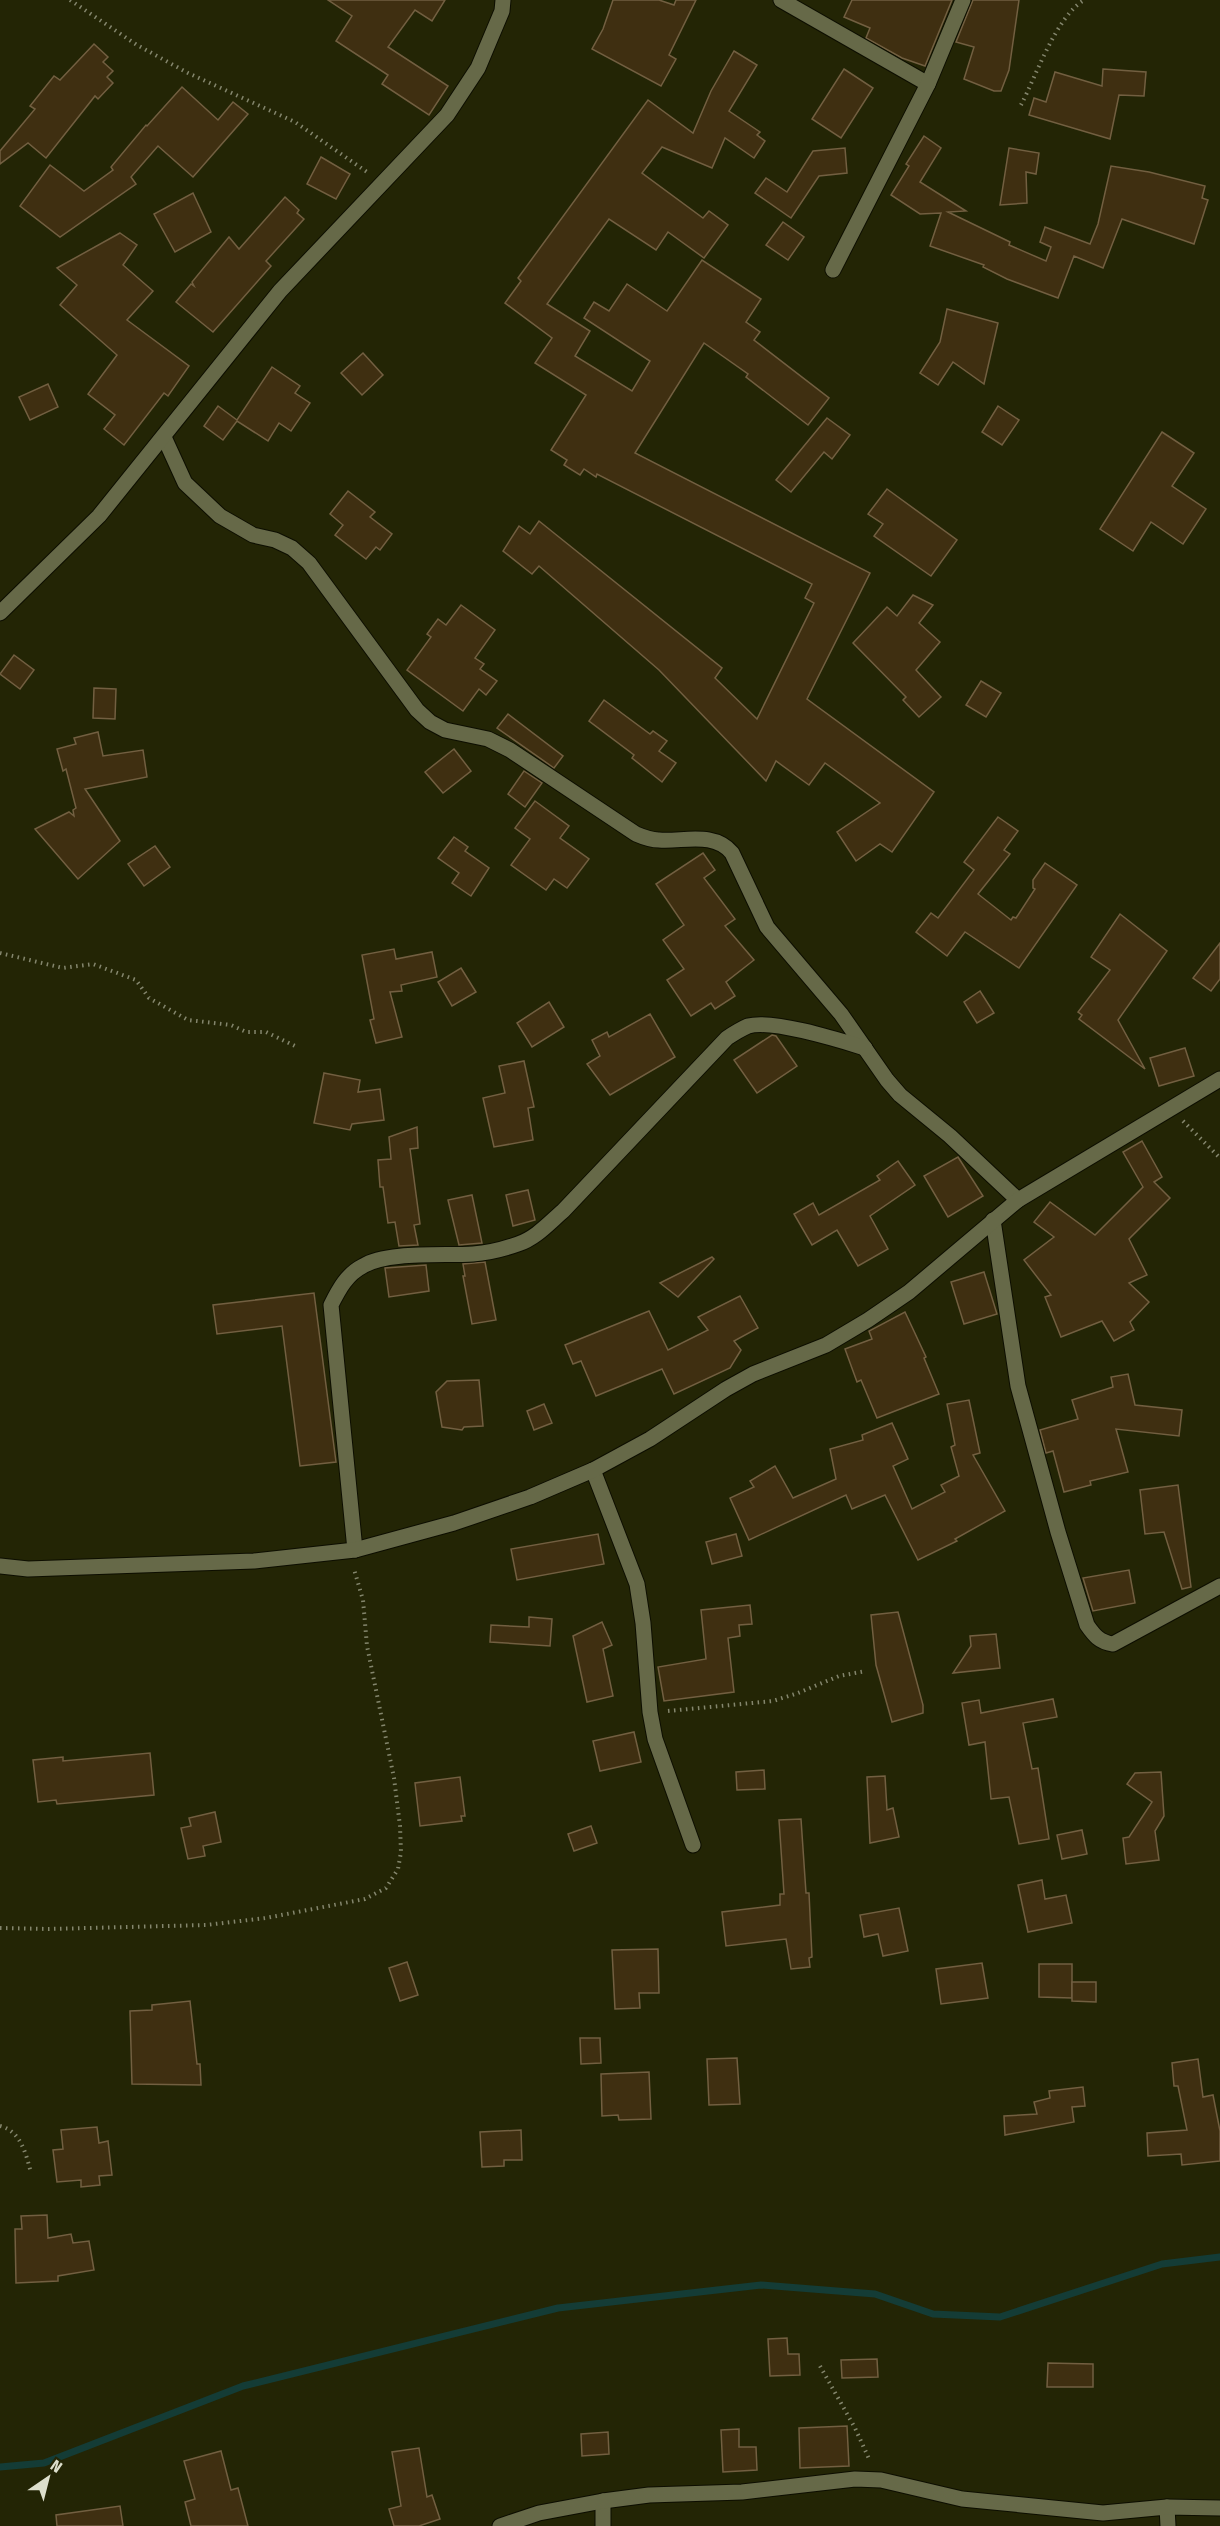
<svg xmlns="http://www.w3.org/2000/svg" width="1220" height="2526" font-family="'Fira Sans Condensed',sans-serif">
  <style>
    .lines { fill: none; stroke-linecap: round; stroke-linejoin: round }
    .stream { stroke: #143c36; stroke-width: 7 }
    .building { fill: #3f2f11; stroke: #725f41; stroke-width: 1.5 }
    .street-casing { stroke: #0d0e00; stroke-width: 17 }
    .secondary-casing { stroke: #0d0e00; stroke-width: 17 }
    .path { stroke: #84866d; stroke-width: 4; stroke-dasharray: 1.5 4.5; stroke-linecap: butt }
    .street { stroke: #666948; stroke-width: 15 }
    .secondary { stroke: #666948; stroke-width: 15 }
  </style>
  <rect width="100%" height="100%" fill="#232505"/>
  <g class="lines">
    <polyline class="stream" points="0,2467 44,2463 243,2386 558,2308 761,2285 875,2294 933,2314 1000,2317 1162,2264 1220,2257"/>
  </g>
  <g class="building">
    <polygon points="328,0 445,0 432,21 415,10 388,47 448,86 429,115 382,84 388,75 336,41 352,16"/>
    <polygon points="613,0 659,0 674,5 676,0 696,0 669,55 676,59 661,86 592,49 603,29"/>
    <polygon points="852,0 952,0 925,66 902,58 866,38 870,28 844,17"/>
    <polygon points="973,0 1019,0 1009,70 1001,91 994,91 964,79 974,47 956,42"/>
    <polygon points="94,44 108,57 103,62 113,71 107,77 113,83 98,99 95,96 46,158 28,143 0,164 0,151 35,109 30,106 54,76 60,80"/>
    <polygon points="734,51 757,65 729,111 760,132 757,135 765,141 754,158 725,138 712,168 662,147 642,173 703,218 709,211 728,225 704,258 668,232 656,250 609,219 547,304 590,331 575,356 632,391 650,361 584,318 594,302 609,311 627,284 667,311 702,260 761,299 746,322 760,332 754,340 829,398 808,425 746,377 748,374 704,343 635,453 870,573 807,699 934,792 892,852 880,844 856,861 837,832 880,803 825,763 809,785 776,761 766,781 659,670 539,566 532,574 503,551 519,526 530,534 539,521 722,668 715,678 757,719 814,603 805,598 812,584 597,474 596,477 584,469 580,475 564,465 567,460 551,450 586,395 535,363 552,338 505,303 521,281 518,278 648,100 693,133 711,91"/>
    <polygon points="844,69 873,88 841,138 812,119"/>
    <polygon points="1103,69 1146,72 1144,96 1119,95 1110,139 1029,115 1034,98 1046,102 1055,72 1102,86"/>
    <polygon points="182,87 218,120 233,102 248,114 193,177 158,146 131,177 136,184 60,237 20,206 50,165 84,191 113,170 111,167 146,125 147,126"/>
    <polygon points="924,136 941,148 920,182 966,211 948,212 1010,242 1009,245 1046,261 1051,247 1040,242 1045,227 1090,244 1098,224 1111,166 1149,172 1205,186 1202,198 1208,200 1194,244 1122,219 1103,268 1074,256 1058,298 1007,279 983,267 984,265 930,246 941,213 920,214 891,195 909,166 906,164"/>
    <polygon points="845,148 847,173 819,176 791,218 755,193 766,178 787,192 813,151"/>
    <polygon points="1009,148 1039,153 1036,174 1026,172 1027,203 1000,205"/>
    <polygon points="321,157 350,174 336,199 307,184"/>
    <polygon points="193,193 211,232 175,252 154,214"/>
    <polygon points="285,197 299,210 297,213 304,219 266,261 271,266 213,332 176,302 191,284 194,286 192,282 229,237 239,249"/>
    <polygon points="783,222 804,237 788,260 766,245"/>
    <polygon points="120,233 137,245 123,265 153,291 127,320 189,366 168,396 164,393 124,445 104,429 115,415 88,394 117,355 60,305 77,285 57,268"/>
    <polygon points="947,309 998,323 984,384 953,362 938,385 920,373 940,342"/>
    <polygon points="363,353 383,375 362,395 341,373"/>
    <polygon points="272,367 300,386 295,393 310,403 291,431 279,423 268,441 237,421 223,440 204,426 218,406 237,420"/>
    <polygon points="48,384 58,407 30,420 19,397"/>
    <polygon points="998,406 1019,420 1002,445 982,432"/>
    <polygon points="827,418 850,435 832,459 824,452 791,492 776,480"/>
    <polygon points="1162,432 1194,453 1172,486 1206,509 1183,544 1151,522 1133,551 1100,529"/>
    <polygon points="887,489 957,540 931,576 874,536 883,524 868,514"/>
    <polygon points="348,491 375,512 370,517 392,534 380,550 376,547 366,559 335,535 343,525 330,514"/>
    <polygon points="913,595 933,605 919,623 940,642 916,670 941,697 919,717 903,700 906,697 853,643 887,607 897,616"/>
    <polygon points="461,605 495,630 475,658 484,664 480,669 497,681 486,695 479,689 463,711 407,670 431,637 427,634 438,619 446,625"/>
    <polygon points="14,655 34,670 20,689 0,674"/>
    <polygon points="981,681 1001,693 986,717 966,705"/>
    <polygon points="94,688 116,689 115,719 93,718"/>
    <polygon points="604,700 650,734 653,731 667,741 659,751 676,763 662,782 632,758 634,755 589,721"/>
    <polygon points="508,714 563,756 554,768 497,728"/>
    <polygon points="98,732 103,756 143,750 147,777 85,789 120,841 78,879 35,829 69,812 74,816 73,810 76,808 66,769 63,771 57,749 76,744 74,738"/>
    <polygon points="454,749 471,771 443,793 425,772"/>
    <polygon points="524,771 542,783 525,807 508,794"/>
    <polygon points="535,801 569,826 560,838 589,859 567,888 554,879 546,890 511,865 530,839 515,828"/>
    <polygon points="998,817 1018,831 1004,850 1010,854 978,894 1011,920 1013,917 1016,918 1035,889 1033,888 1033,880 1045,863 1077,885 1019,968 965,932 947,956 916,932 931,913 938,918 974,870 964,862"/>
    <polygon points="454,837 468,847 465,851 489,868 471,896 452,883 459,873 438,858"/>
    <polygon points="155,846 170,867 144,886 128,864"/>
    <polygon points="703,853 715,870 704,878 735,919 725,926 754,960 726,982 735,996 715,1009 711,1003 691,1016 667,980 684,969 663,940 684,925 656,884"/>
    <polygon points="1120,914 1167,951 1118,1020 1145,1069 1079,1019 1082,1015 1078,1012 1110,970 1091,957"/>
    <polygon points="1220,943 1220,979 1211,991 1193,978"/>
    <polygon points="394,949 396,959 432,952 437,977 401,985 402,991 390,992 402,1037 376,1043 370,1020 374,1019 362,955"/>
    <polygon points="461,968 476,992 452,1006 438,982"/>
    <polygon points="980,991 994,1013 977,1023 964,1002"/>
    <polygon points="549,1002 564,1027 532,1047 517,1023"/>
    <polygon points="650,1014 675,1057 610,1095 587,1064 600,1056 592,1040 607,1032 609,1037"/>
    <polygon points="772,1035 776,1036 797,1066 757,1093 734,1060"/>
    <polygon points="1185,1048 1194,1076 1159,1086 1150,1058"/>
    <polygon points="524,1061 534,1107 528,1108 533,1140 494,1147 483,1098 505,1093 499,1066"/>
    <polygon points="324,1073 360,1080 358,1092 380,1089 384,1120 352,1124 350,1130 314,1123"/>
    <polygon points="417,1127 418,1148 410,1149 420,1224 414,1225 418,1245 399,1246 395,1222 388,1223 383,1187 380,1187 378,1160 391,1159 389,1137"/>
    <polygon points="1142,1141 1162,1177 1154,1182 1170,1198 1129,1239 1147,1275 1129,1283 1149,1302 1130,1322 1134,1330 1114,1341 1102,1321 1061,1337 1045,1297 1051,1295 1024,1260 1054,1237 1034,1222 1050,1202 1095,1235 1143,1187 1123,1152"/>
    <polygon points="958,1157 983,1196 948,1217 924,1176"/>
    <polygon points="898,1161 915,1185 870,1216 888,1249 858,1266 837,1230 812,1245 794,1214 813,1203 819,1215 880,1180 877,1176"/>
    <polygon points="528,1190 535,1220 513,1226 506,1195"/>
    <polygon points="472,1195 482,1243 459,1245 448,1200"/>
    <polygon points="712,1257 714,1259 678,1297 660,1283"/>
    <polygon points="485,1262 496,1320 472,1324 463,1276 465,1276 463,1264"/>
    <polygon points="426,1265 429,1291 389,1297 385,1268"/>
    <polygon points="984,1272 997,1314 964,1324 951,1282"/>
    <polygon points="314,1293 336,1462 300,1466 282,1326 217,1334 213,1305"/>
    <polygon points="740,1296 758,1328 734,1341 741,1350 730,1368 674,1394 662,1369 596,1396 581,1361 573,1364 565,1345 649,1311 668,1350 708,1330 698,1317"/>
    <polygon points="905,1312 926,1357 924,1358 939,1394 877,1418 861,1380 857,1382 845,1349 872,1339 869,1331"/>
    <polygon points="1128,1374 1135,1405 1182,1410 1179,1436 1116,1429 1128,1472 1090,1481 1091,1485 1064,1492 1053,1451 1046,1453 1040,1430 1078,1419 1072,1400 1113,1387 1111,1377"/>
    <polygon points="479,1380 483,1426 464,1427 462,1430 442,1427 436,1392 447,1381"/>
    <polygon points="969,1400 980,1453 973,1455 1005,1511 955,1539 957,1541 918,1560 885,1495 852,1509 846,1495 749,1540 730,1498 754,1487 750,1481 775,1466 793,1498 836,1479 830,1449 863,1440 862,1435 892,1423 908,1459 893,1466 912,1509 945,1492 941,1485 959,1476 951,1447 955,1445 947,1404"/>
    <polygon points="544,1404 552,1423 534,1430 527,1411"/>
    <polygon points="1178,1485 1191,1587 1182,1589 1164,1532 1145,1534 1140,1490"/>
    <polygon points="598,1534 604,1564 517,1580 511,1549"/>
    <polygon points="736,1534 742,1556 712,1564 706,1542"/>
    <polygon points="1129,1570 1135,1603 1093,1611 1083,1578"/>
    <polygon points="750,1605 752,1624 739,1625 740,1636 728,1638 734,1692 664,1701 658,1667 706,1659 701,1610"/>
    <polygon points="898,1612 923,1705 923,1713 892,1722 876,1665 871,1615"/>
    <polygon points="529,1617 552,1619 550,1646 490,1642 491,1625 529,1627"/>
    <polygon points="602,1622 612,1645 603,1649 613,1696 587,1702 573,1636"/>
    <polygon points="996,1634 1000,1668 953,1673 971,1646 970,1636"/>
    <polygon points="1053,1699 1057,1717 1023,1723 1032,1769 1038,1768 1049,1839 1019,1844 1009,1797 991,1799 985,1742 969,1745 962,1703 979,1700 981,1713"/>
    <polygon points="634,1732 641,1762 600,1771 593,1741"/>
    <polygon points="150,1753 154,1795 57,1804 56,1800 38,1802 33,1760 63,1757 63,1761"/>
    <polygon points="764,1770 765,1789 737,1790 736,1772"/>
    <polygon points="1161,1772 1164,1816 1155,1831 1159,1860 1126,1864 1123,1838 1129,1837 1152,1802 1127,1784 1135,1773"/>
    <polygon points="885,1776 887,1810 893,1808 899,1837 870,1843 867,1777"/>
    <polygon points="460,1777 465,1816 461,1816 462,1821 420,1826 415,1783"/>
    <polygon points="215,1812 221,1842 203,1846 205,1856 188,1859 181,1828 191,1826 189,1818"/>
    <polygon points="801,1819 806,1893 809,1893 812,1957 809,1958 810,1967 791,1969 786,1939 726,1946 722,1912 780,1905 780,1894 784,1894 779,1820"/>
    <polygon points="591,1826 597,1843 574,1851 568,1834"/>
    <polygon points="1082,1830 1087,1854 1062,1859 1057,1835"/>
    <polygon points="1042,1880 1045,1899 1066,1895 1072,1923 1028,1932 1018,1885"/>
    <polygon points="899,1908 908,1951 883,1956 878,1934 864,1937 860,1915"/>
    <polygon points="658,1949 659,1993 639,1993 640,2008 615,2009 612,1950"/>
    <polygon points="407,1962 418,1995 400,2001 389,1968"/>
    <polygon points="982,1963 988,1998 941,2004 936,1969"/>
    <polygon points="1039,1964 1072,1964 1072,1998 1039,1997"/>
    <polygon points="1072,1982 1096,1982 1096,2002 1072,2001"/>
    <polygon points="190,2001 197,2064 200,2064 201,2085 132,2084 130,2011 152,2010 152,2005"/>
    <polygon points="580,2038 600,2038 601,2063 581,2064"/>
    <polygon points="737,2058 740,2104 709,2105 707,2059"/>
    <polygon points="1198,2059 1203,2097 1213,2095 1220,2131 1220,2161 1182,2165 1181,2154 1148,2156 1147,2133 1187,2130 1178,2086 1174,2086 1172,2063"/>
    <polygon points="649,2072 651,2119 619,2120 618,2115 602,2116 601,2074"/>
    <polygon points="1083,2087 1085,2106 1072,2107 1074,2122 1005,2135 1004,2116 1037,2114 1034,2102 1050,2098 1049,2091"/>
    <polygon points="97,2127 99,2143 108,2141 112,2175 99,2176 100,2185 81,2187 81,2180 57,2182 53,2150 63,2149 61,2130"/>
    <polygon points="521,2130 522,2160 504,2160 504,2166 482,2167 480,2132"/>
    <polygon points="47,2215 48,2238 71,2234 73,2243 89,2241 94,2270 58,2276 58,2281 16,2283 15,2229 22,2229 21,2216"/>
    <polygon points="787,2338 788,2354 799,2354 800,2375 770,2376 768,2339"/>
    <polygon points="877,2359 878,2377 842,2378 841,2360"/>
    <polygon points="1048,2363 1093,2364 1093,2387 1047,2387"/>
    <polygon points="847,2426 849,2466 800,2468 799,2428"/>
    <polygon points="739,2429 739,2447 756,2447 757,2470 723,2472 721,2430"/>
    <polygon points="608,2432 609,2454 582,2456 581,2434"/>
    <polygon points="419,2448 427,2497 432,2495 440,2519 419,2526 394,2526 389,2509 401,2506 392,2452"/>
    <polygon points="221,2451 231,2490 238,2488 248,2526 191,2526 185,2502 195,2499 184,2461"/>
    <polygon points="120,2506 123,2526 57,2526 56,2515"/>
  </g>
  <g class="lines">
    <g class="street-casing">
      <g id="street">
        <polyline points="781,0 928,84"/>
        <polyline points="833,270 928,84 963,0"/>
        <path d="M164,437L185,483L220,516L253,535L275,540L292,548L309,563L417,710L430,722L445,730L488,739L510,750L636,834C643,837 651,840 659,840C683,842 714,831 732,853L767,927L841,1014L887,1080L900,1095L950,1136L1018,1200"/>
        <path d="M993,1220L1018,1386L1058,1532L1087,1625C1094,1635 1099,1642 1113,1644L1220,1586"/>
        <polyline points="593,1470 637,1584 643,1623 650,1712 655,1739 693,1845"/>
        <path d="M355,1550L331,1305C339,1289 347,1274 363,1266C387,1251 444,1256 473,1254C487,1253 504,1249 518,1244C536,1238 549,1223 563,1211L727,1038C733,1034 741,1029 748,1026C773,1019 839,1040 865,1048"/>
        <polyline points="0,1566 28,1569 254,1561 355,1550 454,1523 530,1497 593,1470 650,1439 726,1389 753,1374 826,1345 868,1320 909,1292 1018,1200 1220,1079"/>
        <polyline points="603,2501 603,2526"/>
        <polyline points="1167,2507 1168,2526"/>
        <polyline points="500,2526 539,2513 603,2501 649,2495 742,2492 855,2479 881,2480 962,2499 1103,2513 1167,2507 1220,2508"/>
      </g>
    </g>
    <g class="secondary-casing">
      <polyline id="secondary" points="0,613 99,516 280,291 447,115 478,68 502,11 503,0"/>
    </g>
    <g class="path">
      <polyline points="70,0 137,45 188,73 295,122 367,172"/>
      <path d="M1021,105C1036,76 1056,17 1084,0"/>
      <polyline points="0,953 63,968 93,964 136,980 149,998 188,1020 231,1025 246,1032 266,1032 295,1046"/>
      <polyline points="1183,1121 1220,1158"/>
      <polyline points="668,1711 773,1701 798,1693 839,1676 866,1671"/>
      <polyline points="0,1928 49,1929 206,1925 266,1918 365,1899 386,1888 398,1869 401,1852 400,1826 394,1778 367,1646 363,1600 354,1569"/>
      <path d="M0,2126C21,2131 26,2154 31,2173"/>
      <polyline points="820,2366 855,2428 870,2461"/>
    </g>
    <use href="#street" class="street"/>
    <use href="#secondary" class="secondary"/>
  </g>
  <g transform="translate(48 2478) rotate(35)" stroke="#232505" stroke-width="4.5" paint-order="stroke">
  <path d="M0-4.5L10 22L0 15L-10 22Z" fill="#dddfcd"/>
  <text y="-9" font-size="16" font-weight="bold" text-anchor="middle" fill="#dddfcd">N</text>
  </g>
</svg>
